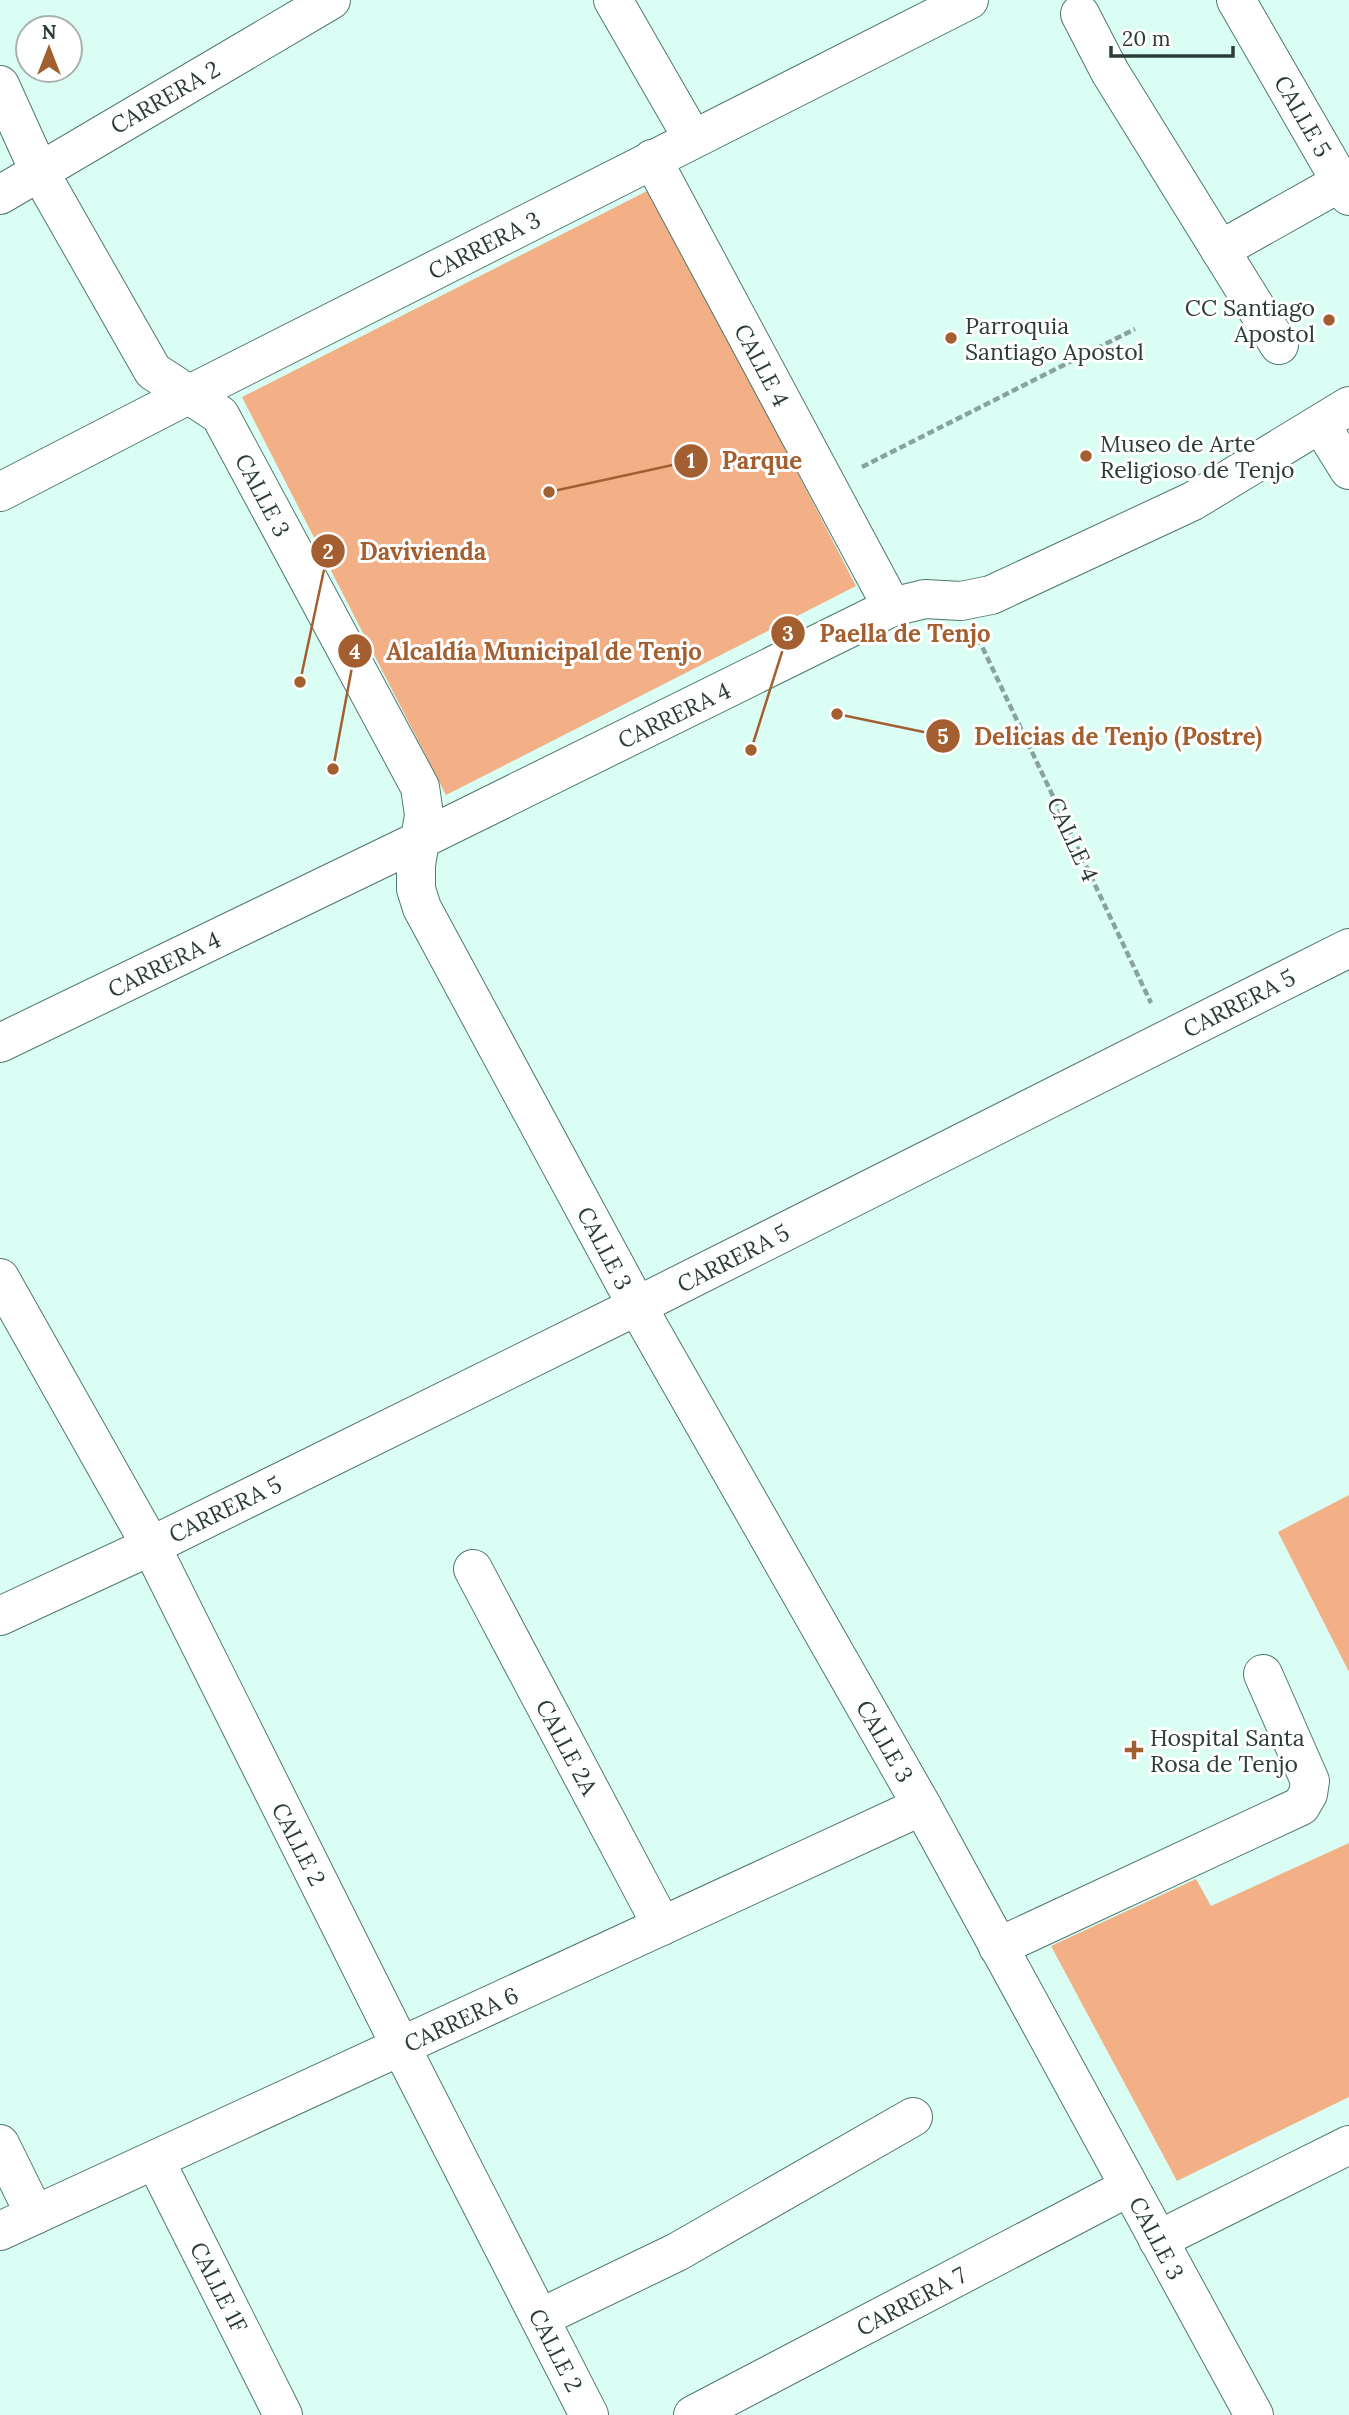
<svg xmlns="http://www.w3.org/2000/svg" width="1349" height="2415" font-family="Lora,serif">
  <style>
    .green { fill: #f3b087 }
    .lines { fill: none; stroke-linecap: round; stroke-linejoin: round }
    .minor-casing { stroke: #4f786e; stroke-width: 40 }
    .major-casing { stroke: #4f786e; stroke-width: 40 }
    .path { stroke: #88a39c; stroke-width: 4.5; stroke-dasharray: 7 3.5; stroke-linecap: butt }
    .minor { stroke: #fff; stroke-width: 38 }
    .major { stroke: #fff; stroke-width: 38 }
    .poi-dot { fill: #a35f30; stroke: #fff; stroke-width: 2.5 }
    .labels { text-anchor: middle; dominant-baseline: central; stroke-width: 6; stroke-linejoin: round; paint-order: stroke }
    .street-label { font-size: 23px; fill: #2b3d38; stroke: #fff }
    .poi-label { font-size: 23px; fill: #2b3d38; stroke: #fff; text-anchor: start }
    .leader { fill: none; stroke: #a35f30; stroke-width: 2.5 }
    .callout-dot { fill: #a35f30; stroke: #fff; stroke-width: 2.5 }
    .mark-label { font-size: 21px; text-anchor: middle; font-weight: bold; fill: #fff }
    .callout-label { font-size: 24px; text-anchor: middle; font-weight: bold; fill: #a35f30; stroke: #fff; stroke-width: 6; stroke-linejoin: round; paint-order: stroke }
  </style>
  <rect width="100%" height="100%" fill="#dafdf4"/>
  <g class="green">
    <polygon points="651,189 856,586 446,795 242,397"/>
    <polygon points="1349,1495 1349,1672 1278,1532"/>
    <polygon points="1349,1843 1349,2097 1177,2181 1051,1946 1196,1879 1211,1906"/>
  </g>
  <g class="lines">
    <g class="minor-casing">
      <g id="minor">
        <polyline points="613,0 693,139"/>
        <polyline points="1236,0 1349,196"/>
        <polyline points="1080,14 1110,72 1279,345"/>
        <polyline points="0,85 39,171 153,371 220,415 420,787 424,815 416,865 416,889 422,908 637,1306 922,1806 1254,2415"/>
        <polyline points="652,159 892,607"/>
        <polyline points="1220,250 1341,182"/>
        <polyline points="1321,425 1349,470"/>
        <polyline points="0,492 188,395 969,0"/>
        <polyline points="0,1278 151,1546 401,2047 589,2415"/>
        <polyline points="473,1569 662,1926"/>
        <polyline points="0,1616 151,1546 637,1306 1349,948"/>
        <polyline points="998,1947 1301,1806 1308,1794 1310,1781 1263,1674"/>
        <polyline points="0,2144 35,2215"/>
        <polyline points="155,2160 283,2415"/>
        <polyline points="0,2231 922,1806"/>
        <polyline points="1158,2240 1349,2145"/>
        <polyline points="540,2318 677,2252 913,2117"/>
        <polyline points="693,2415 1129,2187"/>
      </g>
    </g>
    <g class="major-casing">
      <g id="major">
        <polyline points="0,195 331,0"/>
        <polyline points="0,1043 420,840 892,607 925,599 961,601 991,595 1193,501 1349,406"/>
      </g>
    </g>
    <g class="path">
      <polyline points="862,467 1135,329"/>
      <polyline points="978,638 1151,1003"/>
    </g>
    <use href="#minor" class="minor"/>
    <use href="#major" class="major"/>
  </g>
  <g class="poi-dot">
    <circle cx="1329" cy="320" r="7"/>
    <circle cx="951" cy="338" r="7"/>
    <circle cx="1086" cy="456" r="7"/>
    <path d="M1130.5 1739.5h7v7h7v7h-7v7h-7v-7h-7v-7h7z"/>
  </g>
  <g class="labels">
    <g class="street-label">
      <text transform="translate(165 97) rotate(-30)">CARRERA 2</text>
      <text transform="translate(1303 116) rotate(60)">CALLE 5</text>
      <text transform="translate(484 245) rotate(-27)">CARRERA 3</text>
      <text transform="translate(762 365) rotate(62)">CALLE 4</text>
      <text transform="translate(263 495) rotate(62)">CALLE 3</text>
      <text transform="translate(674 715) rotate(-26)">CARRERA 4</text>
      <text transform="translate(1073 839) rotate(65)">CALLE 4</text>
      <text transform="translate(164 964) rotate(-26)">CARRERA 4</text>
      <text transform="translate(1239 1003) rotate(-27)">CARRERA 5</text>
      <text transform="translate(605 1248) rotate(62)">CALLE 3</text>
      <text transform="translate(733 1258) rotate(-27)">CARRERA 5</text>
      <text transform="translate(225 1509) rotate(-26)">CARRERA 5</text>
      <text transform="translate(885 1741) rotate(60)">CALLE 3</text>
      <text transform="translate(567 1747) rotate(62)">CALLE 2A</text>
      <text transform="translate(299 1844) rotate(63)">CALLE 2</text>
      <text transform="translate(461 2019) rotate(-25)">CARRERA 6</text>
      <text transform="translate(1157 2238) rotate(62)">CALLE 3</text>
      <text transform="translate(219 2287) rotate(63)">CALLE 1F</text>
      <text transform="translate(911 2301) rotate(-28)">CARRERA 7</text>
      <text transform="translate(556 2350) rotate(63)">CALLE 2</text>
    </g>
    <g class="poi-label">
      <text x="1315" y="307" text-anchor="end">CC Santiago<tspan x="1315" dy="26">Apostol</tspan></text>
      <text x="965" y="325">Parroquia<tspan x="965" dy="26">Santiago Apostol</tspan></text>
      <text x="1100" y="443">Museo de Arte<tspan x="1100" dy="26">Religioso de Tenjo</tspan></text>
      <text x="1150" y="1737">Hospital Santa<tspan x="1150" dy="26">Rosa de Tenjo</tspan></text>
    </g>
  </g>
  <path class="leader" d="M549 492L691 461M300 682L328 551M751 750L788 633M333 769L355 651M837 714L943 736"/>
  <g class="callout-dot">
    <circle cx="549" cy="492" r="7"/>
    <circle cx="300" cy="682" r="7"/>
    <circle cx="751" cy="750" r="7"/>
    <circle cx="333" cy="769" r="7"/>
    <circle cx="837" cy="714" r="7"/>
    <circle cx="691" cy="461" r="18"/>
    <circle cx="328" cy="551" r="18"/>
    <circle cx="788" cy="633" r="18"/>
    <circle cx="355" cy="651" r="18"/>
    <circle cx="943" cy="736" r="18"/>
  </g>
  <g class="mark-label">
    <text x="691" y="468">1</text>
    <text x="328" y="559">2</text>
    <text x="788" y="641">3</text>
    <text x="355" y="659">4</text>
    <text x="943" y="744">5</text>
  </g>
  <g class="callout-label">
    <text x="762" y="469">Parque</text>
    <text x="423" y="560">Davivienda</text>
    <text x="905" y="642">Paella de Tenjo</text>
    <text x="544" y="660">Alcaldía Municipal de Tenjo</text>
    <text x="1118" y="745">Delicias de Tenjo (Postre)</text>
  </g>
  <g transform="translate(49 49)"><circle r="33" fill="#ffffff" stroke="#aab1af" stroke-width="2"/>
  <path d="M0-5L12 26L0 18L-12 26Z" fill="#a35f30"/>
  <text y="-10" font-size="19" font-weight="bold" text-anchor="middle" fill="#2b3d38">N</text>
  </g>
  <path d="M1111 46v10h122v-10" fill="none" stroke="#2b3d38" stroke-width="3.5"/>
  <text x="1122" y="46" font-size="21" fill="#2b3d38" stroke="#ffffff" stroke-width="5" paint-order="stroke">20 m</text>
</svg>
